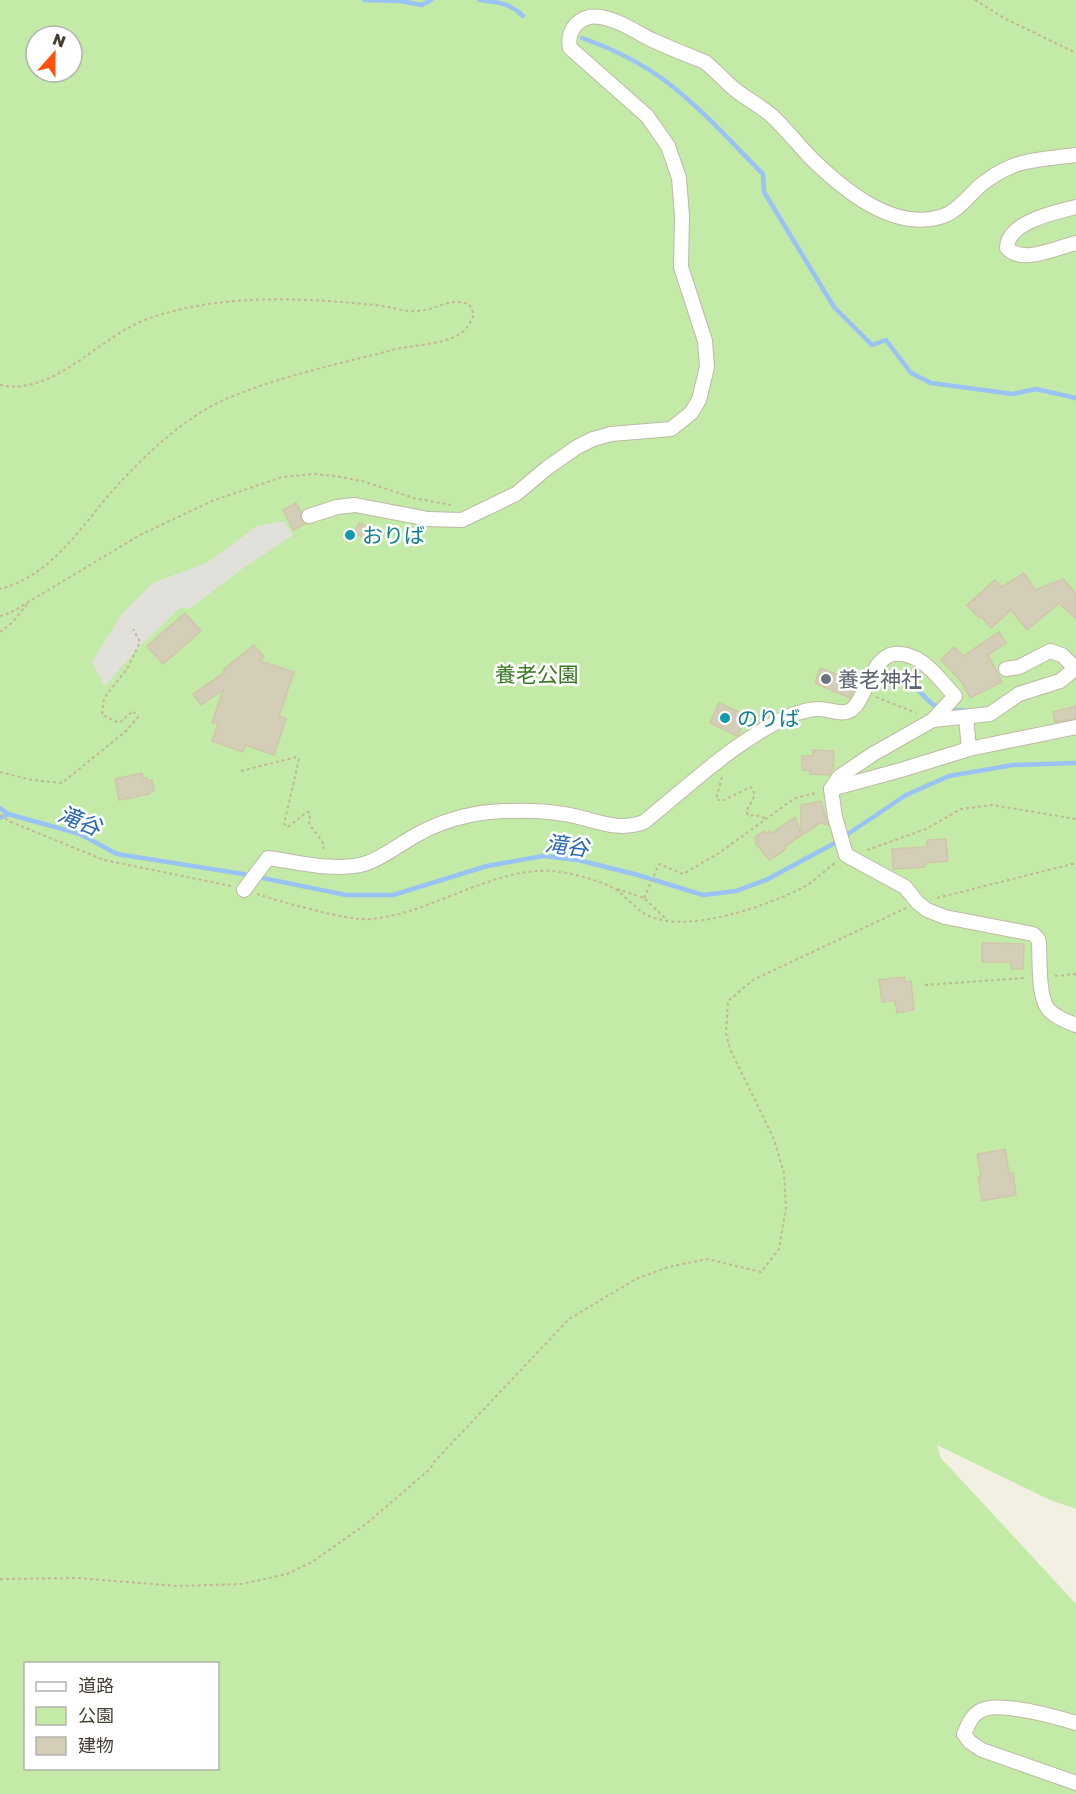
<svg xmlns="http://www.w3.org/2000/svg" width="1076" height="1794" font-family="'Golos Text','Noto Sans JP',sans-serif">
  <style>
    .green { fill: #c4eaa7; fill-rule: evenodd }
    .parking { fill: #e2e0db }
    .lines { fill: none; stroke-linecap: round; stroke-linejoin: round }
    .stream { stroke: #99c3f5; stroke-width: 4.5 }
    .building { fill: #d4cdb7; stroke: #d0c6aa; stroke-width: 1.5 }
    .street-casing { stroke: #beb9a4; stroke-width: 16 }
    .path { stroke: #c1b794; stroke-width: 2; stroke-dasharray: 3 3; stroke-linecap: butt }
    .street { stroke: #fff; stroke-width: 14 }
    .culture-dot { fill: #0f9aa8; stroke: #fff; stroke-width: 2 }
    .worship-dot { fill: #6b7280; stroke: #fff; stroke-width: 2 }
    .labels { text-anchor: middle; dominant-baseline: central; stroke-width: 5; stroke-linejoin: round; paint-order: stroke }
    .culture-label { font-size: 21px; fill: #0d838f; stroke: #fff; text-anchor: start }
    .park-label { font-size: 21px; fill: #387922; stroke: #fff }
    .worship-label { font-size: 21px; fill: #5b616d; stroke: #fff; text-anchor: start }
    .water-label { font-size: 22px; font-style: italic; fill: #2567b6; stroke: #fff }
  </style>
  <rect width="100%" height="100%" fill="#f2f0e2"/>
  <path class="green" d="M0,0H1076V1509L1050,1500L937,1445L941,1458L1076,1604V1794H0ZM36,36H72V72H36ZM26,1664H218V1768H26Z"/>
  <polygon class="parking" points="284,521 293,535 242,569 189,609 181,607 141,645 105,686 92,662 122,614 153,583 208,562 257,526"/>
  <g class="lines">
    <g class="stream">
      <polyline points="364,0 400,1 422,5 431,0"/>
      <path d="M480,0C498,2 510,3 523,16"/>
      <path d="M582,38C613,49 642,63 668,83C702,109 733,144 763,174L764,192L834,307L872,345L886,340L911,373L931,383L1013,394L1036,389L1076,398"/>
      <path d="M878,679C894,675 908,679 920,692C924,696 929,702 934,705C944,711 954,711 965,710"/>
      <polyline points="0,808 8,814"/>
      <polyline points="0,818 8,814 80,834 117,854 243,874 346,895 393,895 487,866 543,856 578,860 638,875 703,895 736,891 766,880 833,844 906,795 949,776 1013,765 1076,763"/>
    </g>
  </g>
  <g class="building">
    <polygon points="296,503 301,512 301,519 305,524 293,530 283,510"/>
    <polygon points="359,523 372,528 367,539 354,533"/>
    <polygon points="1024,573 1035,590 1063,579 1076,594 1076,619 1059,603 1027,630 1011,610 991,628 981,616 979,618 967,605 995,580 1002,587"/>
    <polygon points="185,613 201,631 163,664 147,646"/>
    <polygon points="999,632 1006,643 988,655 1002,682 970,698 961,681 941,660 954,647 963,656"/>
    <polygon points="254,645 264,657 260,661 294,672 279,716 286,719 274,755 245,745 243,752 212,741 218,724 212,723 223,690 201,705 193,694 225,672 223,670"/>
    <polygon points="820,668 843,677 844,675 858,680 850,698 815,683"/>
    <polygon points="719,703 748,716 737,736 710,723"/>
    <polygon points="1076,706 1076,718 1055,722 1053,712"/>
    <polygon points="813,750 834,751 833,769 831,769 830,775 810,774 811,771 802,770 802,756 813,756"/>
    <polygon points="142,773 143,778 147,778 147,781 152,780 154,791 150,791 150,794 119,800 115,779"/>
    <polygon points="821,801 828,825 820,823 785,846 786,848 782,852 769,860 755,842 757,841 755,837 764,831 766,834 770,831 772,833 795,817 801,834 801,805"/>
    <polygon points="946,839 948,861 925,863 925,867 893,869 892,849 927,847 927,840"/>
    <polygon points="982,943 1024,944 1023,969 1011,969 1011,962 982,962"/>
    <polygon points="904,977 905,982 911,981 914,1010 897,1013 895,1001 882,1002 879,980"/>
    <polygon points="1005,1149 1009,1174 1013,1173 1016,1195 982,1201 978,1177 981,1177 977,1154"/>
  </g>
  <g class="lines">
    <g class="street-casing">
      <g id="street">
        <path d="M1076,207C1056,212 1007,222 1007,248C1023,265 1057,247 1076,243"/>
        <path d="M309,516L337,507L355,505L428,519L462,520L516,494L547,468L577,447L593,439L611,434L671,429L691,413L699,400L707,367L705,341L681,267L682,216L679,178L668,146L647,116L570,48C566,29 581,14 600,17C619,20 636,32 652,40C670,48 687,55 705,62C715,70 723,79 732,87C744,98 760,105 772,116C787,130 799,146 813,160C844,190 893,231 940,217C959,212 970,192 986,181C1017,158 1039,160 1076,155"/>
        <path d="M1076,668L1060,681L1019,694L990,714L933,720L873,754L839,777L831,789L835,817L846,855L905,887L918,903L927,910L945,917L1033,934L1038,939L1039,943C1040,960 1038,996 1048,1009C1055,1017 1066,1021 1076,1025"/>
        <polyline points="1006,669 1019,667 1050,651 1062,655 1076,669"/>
        <polyline points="966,717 969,749"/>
        <polyline points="831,789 901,770 969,749 1076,727"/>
        <path d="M244,890L268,858C298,862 334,872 364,864C384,858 402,842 420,833C440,822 467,814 490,812C514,810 541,810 564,814C593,818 615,833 644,822C690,785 738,738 792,715C800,712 811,709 819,709C829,709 842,716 851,710C866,700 871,657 894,654C921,651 939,679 955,696L933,720"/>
        <path d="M1076,1723C1056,1717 996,1700 980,1711C971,1716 968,1725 964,1734L970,1742L982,1750L1076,1783"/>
      </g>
    </g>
    <g class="path">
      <polyline points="975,0 1004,18 1076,53"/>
      <path d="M0,385C55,397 101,334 150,318C213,296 288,297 353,303C365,304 377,305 389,307C398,309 408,312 416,311C437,311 446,297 469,304L474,314C470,325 464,333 454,337C436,345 415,345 396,349C339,364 280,376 226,399C185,416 137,462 108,496C77,533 49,576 0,589"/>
      <polyline points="0,616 10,613 140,535 212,501 282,477 314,474 334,476 362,481 414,498 451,505"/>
      <polyline points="0,632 13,622 27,604"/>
      <polyline points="876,697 916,713"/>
      <polyline points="241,771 296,757 299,759 284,824 288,827 307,812 310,813 309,824 324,844 323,852"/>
      <polyline points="0,772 32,780 62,783 126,731 138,717 133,711 119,723 102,715 104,698 127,669 140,642 133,629"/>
      <polyline points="722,777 716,799 722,801 751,787 755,795 746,812 749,816 755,815 768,819"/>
      <polyline points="0,815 11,822 104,860 231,886"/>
      <polyline points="867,850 926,829 961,809 992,805 1076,819"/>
      <polyline points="617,889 644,898 667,920"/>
      <path d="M257,894C285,903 329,915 358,919C368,920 381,918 390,916C440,906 500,867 552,871C568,872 599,880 613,888C626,895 634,909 649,916C688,934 766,906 802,888C814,882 824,871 835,863"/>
      <polyline points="644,898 659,864 683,874 719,853 795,798 816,793"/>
      <polyline points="937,898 1076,863"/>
      <polyline points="1055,976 1076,974"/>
      <polyline points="925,985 1025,978"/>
      <polyline points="0,1579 77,1578 178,1586 242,1584 287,1574 312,1562 366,1524 430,1469 434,1462 569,1319 636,1279 668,1267 707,1259 761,1272 779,1249 786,1208 784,1173 773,1137 730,1049 726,1033 728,1001 753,980 906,908"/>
    </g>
    <use href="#street" class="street"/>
  </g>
  <g class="culture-dot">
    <circle cx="350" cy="535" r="6"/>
    <circle cx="725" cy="718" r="6"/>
  </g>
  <circle class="worship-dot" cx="826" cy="679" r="6"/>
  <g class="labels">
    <g class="culture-label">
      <text x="362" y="535">おりば</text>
      <text x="737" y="718">のりば</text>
    </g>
    <g class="park-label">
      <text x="537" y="674">養老公園</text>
    </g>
    <g class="worship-label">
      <text x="838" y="679">養老神社</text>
    </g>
    <g class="water-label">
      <text transform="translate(80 820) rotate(22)">滝谷</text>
      <text transform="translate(567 845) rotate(7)">滝谷</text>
    </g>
  </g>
  <rect x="24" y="1662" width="195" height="108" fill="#ffffff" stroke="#b4b2ad" stroke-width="1.5"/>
  <rect x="36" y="1682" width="30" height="9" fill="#ffffff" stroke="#b4b2ad" stroke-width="1.5"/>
  <text x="78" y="1692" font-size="18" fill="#443f32">道路</text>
  <rect x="36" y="1707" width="30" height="18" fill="#c4eaa7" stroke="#b4b2ad" stroke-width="1.5"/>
  <text x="78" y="1722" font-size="18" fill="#443f32">公園</text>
  <rect x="36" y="1737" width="30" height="18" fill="#d4cdb7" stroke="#b4b2ad" stroke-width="1.5"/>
  <text x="78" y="1752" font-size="18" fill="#443f32">建物</text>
  <g transform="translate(54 54) rotate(21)"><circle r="28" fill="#ffffff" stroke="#b4b2ad" stroke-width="1.5"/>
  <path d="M0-4.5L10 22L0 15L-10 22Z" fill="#ff500c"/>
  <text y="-9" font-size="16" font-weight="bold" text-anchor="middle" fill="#443f32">N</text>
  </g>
</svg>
